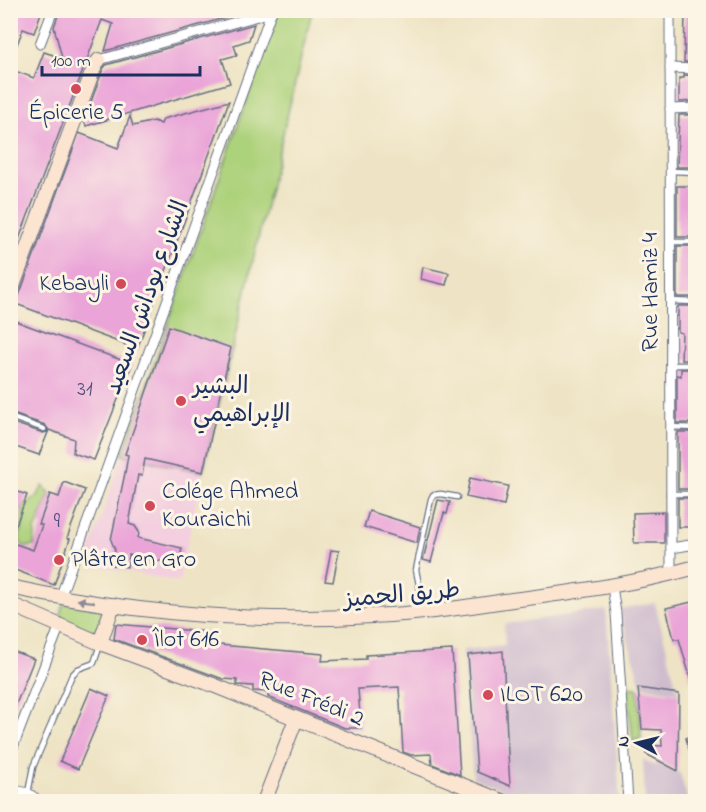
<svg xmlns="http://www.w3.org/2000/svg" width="706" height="812" font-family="'Indie Flower','Playpen Sans Arabic',sans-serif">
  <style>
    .built { fill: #f3cfdf }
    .industrial { fill: #cfbdce }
    .green { fill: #add27b; stroke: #64806c; stroke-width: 1.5 }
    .building { fill: #eaa4d8 }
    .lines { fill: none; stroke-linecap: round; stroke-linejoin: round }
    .lane-casing { stroke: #656e82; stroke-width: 7 }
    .street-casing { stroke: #656e82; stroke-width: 11 }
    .secondary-casing { stroke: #656e82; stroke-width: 16 }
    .lane { stroke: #fff; stroke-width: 4.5 }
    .street { stroke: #fff; stroke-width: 9 }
    .secondary { stroke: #fce5d0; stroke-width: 14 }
    .oneway { fill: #8c8a97 }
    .poi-dot { fill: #d1495b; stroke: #fcf5e5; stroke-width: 2 }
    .labels { text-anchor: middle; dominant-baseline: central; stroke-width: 6; stroke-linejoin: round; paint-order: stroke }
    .number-label { font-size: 21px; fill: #4f4c7c }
    .poi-label { font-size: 24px; fill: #1b2f5e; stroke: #fcf5e5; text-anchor: start }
    .street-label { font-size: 24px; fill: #1b2f5e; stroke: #fcf5e5 }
  </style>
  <rect width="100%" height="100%" fill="#fcf5e5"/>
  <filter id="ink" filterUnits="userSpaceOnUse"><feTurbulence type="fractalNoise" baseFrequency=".0167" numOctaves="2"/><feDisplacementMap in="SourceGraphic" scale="12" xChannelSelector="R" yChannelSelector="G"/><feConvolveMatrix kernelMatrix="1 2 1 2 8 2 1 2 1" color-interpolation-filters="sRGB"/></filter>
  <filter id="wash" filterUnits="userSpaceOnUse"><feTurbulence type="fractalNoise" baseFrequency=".008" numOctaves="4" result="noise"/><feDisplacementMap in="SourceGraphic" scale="24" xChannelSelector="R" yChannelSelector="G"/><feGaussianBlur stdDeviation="1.35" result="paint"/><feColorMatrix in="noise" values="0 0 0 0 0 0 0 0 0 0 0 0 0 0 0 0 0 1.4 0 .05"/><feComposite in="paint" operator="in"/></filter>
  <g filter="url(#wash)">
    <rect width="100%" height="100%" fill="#eee4c5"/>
    <polygon class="built" points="122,455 203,472 179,582 86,563"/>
    <g class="industrial">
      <polygon points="655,603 678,693 641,686 619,609"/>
      <polygon points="606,610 620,801 534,801 473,778 463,650 505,645 504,624"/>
      <polygon points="643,759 655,766 657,763 680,773 688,801 645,801"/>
    </g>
    <g class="green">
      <polygon points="278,11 312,11 203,472 122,455"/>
      <polygon points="43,486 50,494 35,531 34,546 24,547 19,539 22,529 23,506 37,497"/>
      <polygon points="67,603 100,608 105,614 100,628 95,632 69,624 61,616 62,606"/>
      <polygon points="627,687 638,688 641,738 633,742"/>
    </g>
    <g id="blocks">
      <g class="building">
        <polygon points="10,10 42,10 34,33 23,29 11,60"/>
        <polygon points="60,10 250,11 105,51 113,24 102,20 10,263 10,69 34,78 44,52 62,58 54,27"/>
        <polygon points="685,10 696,10 696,62 684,62"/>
        <polygon points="254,24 249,40 234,45 237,55 222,59 230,83 86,126 84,121 103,69 106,65"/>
        <polygon points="684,75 696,76 696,101 679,102 679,78 684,78"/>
        <polygon points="229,101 137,349 16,304 79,133 118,148 130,116 133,126 154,121 161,124 163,119"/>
        <polygon points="679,115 696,115 696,167 677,167"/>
        <rect x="677" y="186" width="19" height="51"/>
        <rect x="677" y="246" width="19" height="51"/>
        <polygon points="423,267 449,273 446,285 421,279"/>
        <polygon points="678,306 696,306 696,360 681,360 682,333 678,332"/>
        <polygon points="10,319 132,364 94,460 73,453 74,439 49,430 39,455 10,445 10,422 43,433 47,432 48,429 45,425 10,413"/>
        <polygon points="169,326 231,348 203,472 145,459 142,476 138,475 129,524 135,526 139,532 138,538 182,548 179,565 129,555 127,567 112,565 115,550 111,540 125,473 128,455 125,454"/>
        <polygon points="681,369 696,369 696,423 677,423 677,375 681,376"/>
        <rect x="678" y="432" width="18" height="57"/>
        <polygon points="470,478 508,486 504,505 466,497"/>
        <polygon points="64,482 85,490 67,538 70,539 54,585 10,568 10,542 33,550 42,525 39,524 50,494 59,497"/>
        <polygon points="10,489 27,495 12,536 10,536"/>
        <rect x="678" y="498" width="18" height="29"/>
        <polygon points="438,500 450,502 447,514 444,513 431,562 423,560"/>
        <polygon points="369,511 420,527 417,543 364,527"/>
        <polygon points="664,512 664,543 634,543 633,513"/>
        <polygon points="331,550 339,551 333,582 325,581"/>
        <polygon points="696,601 696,686 693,687 679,639 674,639 666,608"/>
        <polygon points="116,624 208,632 208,644 323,654 322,661 366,659 366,655 452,650 460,775 432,764 431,754 411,755 403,752 399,687 358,689 361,728 345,728 268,697 268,692 253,691 253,686 237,685 237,680 223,679 114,639"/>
        <polygon points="10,650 34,659 11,717 10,717"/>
        <polygon points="503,651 507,736 510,786 477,772 468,655"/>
        <polygon points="91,688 109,696 78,769 60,761"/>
        <polygon points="638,688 679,694 678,771 646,754 644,745 662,746 661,730 642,729"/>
        <polygon points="696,735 696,763 693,764 686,738"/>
      </g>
    </g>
  </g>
  <g filter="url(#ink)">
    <use href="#blocks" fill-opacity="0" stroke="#656e82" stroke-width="1.5"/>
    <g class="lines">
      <g class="lane-casing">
        <g id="lane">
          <polyline points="671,171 696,172"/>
          <polyline points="670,242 696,242"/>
          <polyline points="670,301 696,302"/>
          <polyline points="670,365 696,365"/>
          <polyline points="10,417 44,429"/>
          <polyline points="670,427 696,428"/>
          <polyline points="669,494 696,494"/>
          <polyline points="424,609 416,570 431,499 433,495 441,494 457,497"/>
          <polyline points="28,793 33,767 72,675 78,669 94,663 100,645"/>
        </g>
      </g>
      <g class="street-casing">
        <g id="street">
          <polyline points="670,10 671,574"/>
          <polyline points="40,44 53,10"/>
          <polyline points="99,60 272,12"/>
          <polyline points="670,68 696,69"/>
          <polyline points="670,109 696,108"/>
          <polyline points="671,548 696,544"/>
          <polyline points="613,593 616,613 628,802"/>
          <polyline points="60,598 272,10"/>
          <polyline points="10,755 60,625"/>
          <polyline points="10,789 28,793 41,802"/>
        </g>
      </g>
      <g class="secondary-casing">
        <g id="secondary">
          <polyline points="10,294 95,65 99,60"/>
          <path d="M10,587C134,614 264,624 390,615C431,613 472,606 512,600C574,592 635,584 696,567"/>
          <polyline points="10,604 100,643 213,685 504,802"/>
          <polyline points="100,643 113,605"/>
          <polyline points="264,802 296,719"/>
        </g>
      </g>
      <use href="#lane" class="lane"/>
      <use href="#street" class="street"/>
      <use href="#secondary" class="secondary"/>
    </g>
    <defs><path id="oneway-solid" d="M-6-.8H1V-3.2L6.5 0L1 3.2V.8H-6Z" transform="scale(1.5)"/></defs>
    <use class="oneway" href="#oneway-solid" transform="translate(86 601) rotate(-173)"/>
  </g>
  <g class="poi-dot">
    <circle cx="76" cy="89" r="6"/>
    <circle cx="121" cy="284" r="6"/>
    <circle cx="181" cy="401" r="6"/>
    <circle cx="150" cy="506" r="6"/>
    <circle cx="59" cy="560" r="6"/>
    <circle cx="142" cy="640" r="6"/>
    <circle cx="488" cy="695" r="6"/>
  </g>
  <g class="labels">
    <g class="number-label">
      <text x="85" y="390">31</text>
      <text x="57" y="522">9</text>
    </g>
    <g class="poi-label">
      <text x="76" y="113" text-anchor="middle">Épicerie 5</text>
      <text x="109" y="284" text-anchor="end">Kebayli</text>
      <text x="193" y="387">البشير<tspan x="193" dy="28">الإبراهيمي</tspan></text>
      <text x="162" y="492">Colége Ahmed<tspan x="162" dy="28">Kouraichi</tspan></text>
      <text x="71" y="560">Plâtre en Gro</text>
      <text x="154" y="640">Îlot 616</text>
      <text x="500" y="695">ILOT 620</text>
    </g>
    <g class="street-label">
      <text transform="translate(651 292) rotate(-90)">Rue Hamiz 4</text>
      <text transform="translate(148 298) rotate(-70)">الشارع بوداش السعيد</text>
      <text transform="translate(402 596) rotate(-5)">طريق الحميز</text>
      <text transform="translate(311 700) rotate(22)">Rue Frédi 2</text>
    </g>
  </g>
  <rect width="706" height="812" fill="none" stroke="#fcf5e5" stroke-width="36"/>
  <g transform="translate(637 743) rotate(277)" stroke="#fcf5e5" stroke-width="4.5" paint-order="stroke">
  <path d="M0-4.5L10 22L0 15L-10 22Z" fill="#1b2f5e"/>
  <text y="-9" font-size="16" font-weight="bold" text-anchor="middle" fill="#1b2f5e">N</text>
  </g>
  <path d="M42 66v9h158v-9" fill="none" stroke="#1b2f5e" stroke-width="3"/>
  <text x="51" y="66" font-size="18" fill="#1b2f5e" stroke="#fcf5e5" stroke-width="4.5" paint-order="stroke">100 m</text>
</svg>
